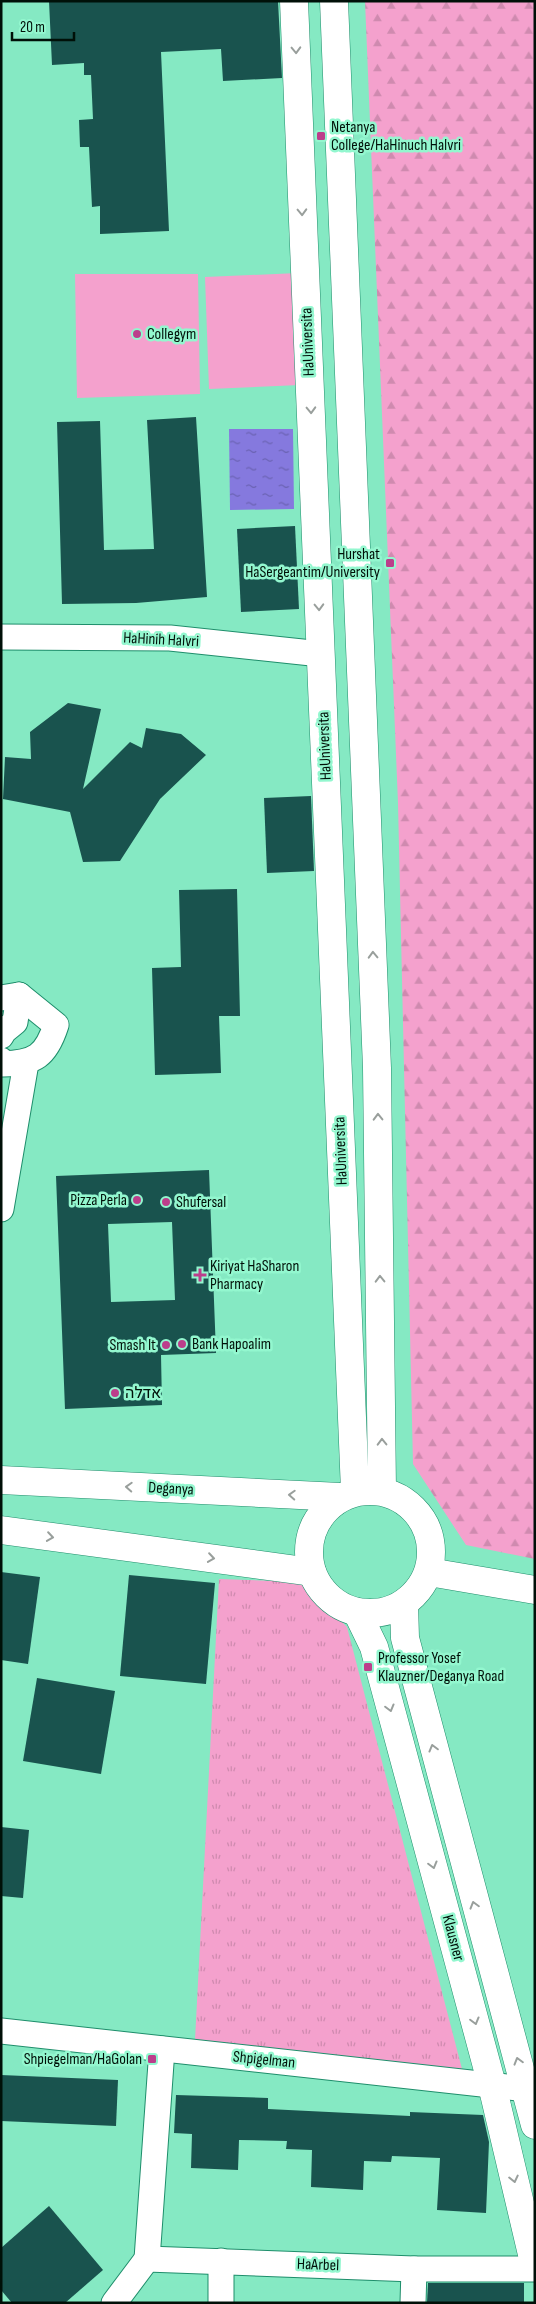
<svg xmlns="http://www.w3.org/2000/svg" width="536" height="2304" font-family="'Sofia Sans Condensed',Heebo,sans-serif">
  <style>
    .grass { fill: url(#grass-tufts) }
    .forest { fill: url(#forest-firs) }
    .pitch { fill: #f4a1cd }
    .water { fill: url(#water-ripples) }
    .building { fill: #19534e; fill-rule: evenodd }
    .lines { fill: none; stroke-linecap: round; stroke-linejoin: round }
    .street-casing { stroke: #1e8e6b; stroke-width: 27 }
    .secondary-casing { stroke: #1e8e6b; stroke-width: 29 }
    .street { stroke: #fff; stroke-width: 25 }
    .secondary { stroke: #fff; stroke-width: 28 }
    .oneway { stroke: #999f9c }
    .poi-dot { fill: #bc3e8b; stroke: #93f7cf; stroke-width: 2 }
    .labels { text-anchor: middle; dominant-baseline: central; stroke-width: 5; stroke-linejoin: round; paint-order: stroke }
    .poi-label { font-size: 16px; fill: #001008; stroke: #93f7cf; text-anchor: start }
    .street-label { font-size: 16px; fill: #001008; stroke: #93f7cf }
  </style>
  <defs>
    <pattern id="grass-tufts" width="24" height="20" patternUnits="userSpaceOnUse" patternTransform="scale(1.25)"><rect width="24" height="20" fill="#f4a1cd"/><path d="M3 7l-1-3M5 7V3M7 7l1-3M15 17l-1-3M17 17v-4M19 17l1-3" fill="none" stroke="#cf8aaf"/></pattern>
    <pattern id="forest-firs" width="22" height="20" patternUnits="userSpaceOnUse" patternTransform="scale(1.25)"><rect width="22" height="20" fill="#f4a1cd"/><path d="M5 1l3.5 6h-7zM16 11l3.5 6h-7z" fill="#cf8aaf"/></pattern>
    <pattern id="water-ripples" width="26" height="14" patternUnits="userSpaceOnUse" patternTransform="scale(1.25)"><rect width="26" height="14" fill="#8579de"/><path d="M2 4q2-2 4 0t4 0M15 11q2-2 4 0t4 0" fill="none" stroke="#6a62b2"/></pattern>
  </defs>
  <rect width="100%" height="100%" fill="#85e9c3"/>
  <polygon class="grass" points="219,1579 303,1582 347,1627 462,2069 195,2040"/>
  <polygon class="forest" points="365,1 535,1 535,1559 466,1545 413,1464 398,803"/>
  <g class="pitch">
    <polygon points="298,273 300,385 209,389 205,277"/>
    <polygon points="75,274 198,274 200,394 77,398"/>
  </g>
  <polygon class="water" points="229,429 293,429 294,509 230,510"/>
  <g class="building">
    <polygon points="49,1 278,1 282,78 223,81 221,49 161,52 169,231 100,234 100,206 92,207 89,147 80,147 79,120 93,119 91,75 84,75 84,63 52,65"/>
    <polygon points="196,417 207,597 136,603 62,604 57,422 100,421 104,550 154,549 147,420"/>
    <polygon points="295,526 299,609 241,612 237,529"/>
    <polygon points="68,703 101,709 83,789 130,742 142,748 146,728 181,734 206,755 160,799 120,861 83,862 70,812 3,799 5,757 31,759 30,732"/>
    <polygon points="311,796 314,871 267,873 264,798"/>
    <polygon points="237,889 240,1016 219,1016 221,1073 155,1075 152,968 181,967 179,890"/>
    <path d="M209,1170L216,1353L161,1355L162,1405L65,1409L56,1176ZM172,1222L175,1300L111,1302L108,1224Z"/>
    <polygon points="1,1572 40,1577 28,1664 1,1660"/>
    <polygon points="129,1575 215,1583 206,1684 120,1676"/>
    <polygon points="37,1678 115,1691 101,1774 23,1761"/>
    <polygon points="1,1827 29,1830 23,1898 1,1896"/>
    <polygon points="1,2075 118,2080 116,2126 1,2121"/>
    <polygon points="176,2095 268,2098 268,2109 410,2116 410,2112 483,2115 489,2142 486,2213 437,2210 440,2158 392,2156 391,2162 364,2161 363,2190 311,2187 312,2150 286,2149 287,2141 239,2140 238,2170 191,2168 192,2134 174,2133"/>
    <polygon points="49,2206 103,2270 65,2303 12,2303 1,2290 1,2248"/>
    <polygon points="428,2283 524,2283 524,2303 427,2303"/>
  </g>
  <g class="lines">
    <g class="street-casing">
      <g id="street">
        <polyline points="1,637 170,638 321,654"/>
        <path d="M1,998L19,995L56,1025C46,1056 35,1063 3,1064L1,1060"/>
        <polyline points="1,1036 4,1031 15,1022 19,995"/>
        <polyline points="1,1209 26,1063"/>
        <polyline points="1,2031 526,2089"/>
        <polyline points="147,2259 414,2269 535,2269"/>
        <polyline points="147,2259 162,2049"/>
        <polyline points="114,2303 147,2259"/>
        <polyline points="221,2303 221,2261"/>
        <polyline points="413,2303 414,2269"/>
      </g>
    </g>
    <g class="secondary-casing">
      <g id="secondary">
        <polyline points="294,1 355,1491"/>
        <polyline points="334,1 377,1068 382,1491"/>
        <polyline points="1,1480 340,1497"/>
        <circle cx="370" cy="1552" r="61"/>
        <polyline points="1,1530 312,1572"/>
        <polyline points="429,1572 535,1590"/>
        <polyline points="404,1604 405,1638 535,2125"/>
        <polyline points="357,1612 374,1647 492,2085 535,2267"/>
      </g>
    </g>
    <use href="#street" class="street"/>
    <use href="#secondary" class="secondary"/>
  </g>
  <defs><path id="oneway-chevron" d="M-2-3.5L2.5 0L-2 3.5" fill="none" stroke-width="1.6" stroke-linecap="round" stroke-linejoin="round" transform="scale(1.25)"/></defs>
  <g class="oneway">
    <use href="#oneway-chevron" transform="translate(296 50) rotate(88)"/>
    <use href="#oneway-chevron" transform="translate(302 212) rotate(88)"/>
    <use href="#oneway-chevron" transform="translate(311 410) rotate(88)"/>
    <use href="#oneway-chevron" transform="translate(319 607) rotate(88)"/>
    <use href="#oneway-chevron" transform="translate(373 955) rotate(-92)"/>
    <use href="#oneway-chevron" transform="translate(378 1117) rotate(-91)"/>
    <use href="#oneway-chevron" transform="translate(380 1279) rotate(-91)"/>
    <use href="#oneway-chevron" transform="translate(382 1442) rotate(-91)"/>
    <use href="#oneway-chevron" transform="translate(129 1487) rotate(-177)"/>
    <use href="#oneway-chevron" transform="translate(292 1495) rotate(-177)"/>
    <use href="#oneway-chevron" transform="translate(50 1537) rotate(8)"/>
    <use href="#oneway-chevron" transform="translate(211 1558) rotate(8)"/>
    <use href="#oneway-chevron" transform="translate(390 1708) rotate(75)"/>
    <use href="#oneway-chevron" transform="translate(433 1748) rotate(-105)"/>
    <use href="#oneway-chevron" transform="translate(433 1865) rotate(75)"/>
    <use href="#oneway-chevron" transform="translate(474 1905) rotate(-106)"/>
    <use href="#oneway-chevron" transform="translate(475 2021) rotate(75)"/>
    <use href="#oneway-chevron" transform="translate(518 2061) rotate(-106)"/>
    <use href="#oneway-chevron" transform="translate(514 2179) rotate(77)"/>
  </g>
  <g class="poi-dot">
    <rect x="316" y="131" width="10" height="10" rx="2.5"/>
    <circle cx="137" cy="334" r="5"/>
    <rect x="385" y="558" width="10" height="10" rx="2.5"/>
    <circle cx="137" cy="1200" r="5"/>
    <circle cx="166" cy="1202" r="5"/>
    <path d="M197.5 1267.5h5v5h5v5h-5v5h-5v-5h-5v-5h5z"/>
    <circle cx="182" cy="1344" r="5"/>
    <circle cx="166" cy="1345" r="5"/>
    <circle cx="115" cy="1393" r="5"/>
    <rect x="363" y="1662" width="10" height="10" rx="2.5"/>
    <rect x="147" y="2054" width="10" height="10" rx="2.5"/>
  </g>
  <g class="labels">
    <g class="poi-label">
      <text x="331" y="127">Netanya<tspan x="331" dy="18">College/HaHinuch HaIvri</tspan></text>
      <text x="147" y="334">Collegym</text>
      <text x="380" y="554" text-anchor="end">Hurshat<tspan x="380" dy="18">HaSergeantim/University</tspan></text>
      <text x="127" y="1200" text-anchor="end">Pizza Perla</text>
      <text x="176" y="1202">Shufersal</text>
      <text x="210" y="1266">Kiriyat HaSharon<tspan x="210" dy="18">Pharmacy</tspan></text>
      <text x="192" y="1344">Bank Hapoalim</text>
      <text x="156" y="1345" text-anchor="end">Smash It</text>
      <text x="125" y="1393">אדלה</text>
      <text x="378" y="1658">Professor Yosef<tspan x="378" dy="18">Klauzner/Deganya Road</tspan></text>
      <text x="142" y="2059" text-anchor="end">Shpiegelman/HaGolan</text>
    </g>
    <g class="street-label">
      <text transform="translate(308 342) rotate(-92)">HaUniversita</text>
      <text transform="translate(161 640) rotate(3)">HaHinih HaIvri</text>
      <text transform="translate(325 746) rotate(-92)">HaUniversita</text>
      <text transform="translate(341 1151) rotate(-92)">HaUniversita</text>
      <text transform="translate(171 1489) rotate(3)">Deganya</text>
      <text transform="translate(453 1938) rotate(75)">Klausner</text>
      <text transform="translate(264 2060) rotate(6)">Shpigelman</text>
      <text transform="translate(318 2265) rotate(2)">HaArbel</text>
    </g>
  </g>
  <rect width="536" height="2304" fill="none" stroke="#001008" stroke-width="5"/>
  <path d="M12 32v8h62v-8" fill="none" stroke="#001008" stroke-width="2.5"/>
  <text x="20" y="32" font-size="15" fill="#001008" stroke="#93f7cf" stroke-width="4" paint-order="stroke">20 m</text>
</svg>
